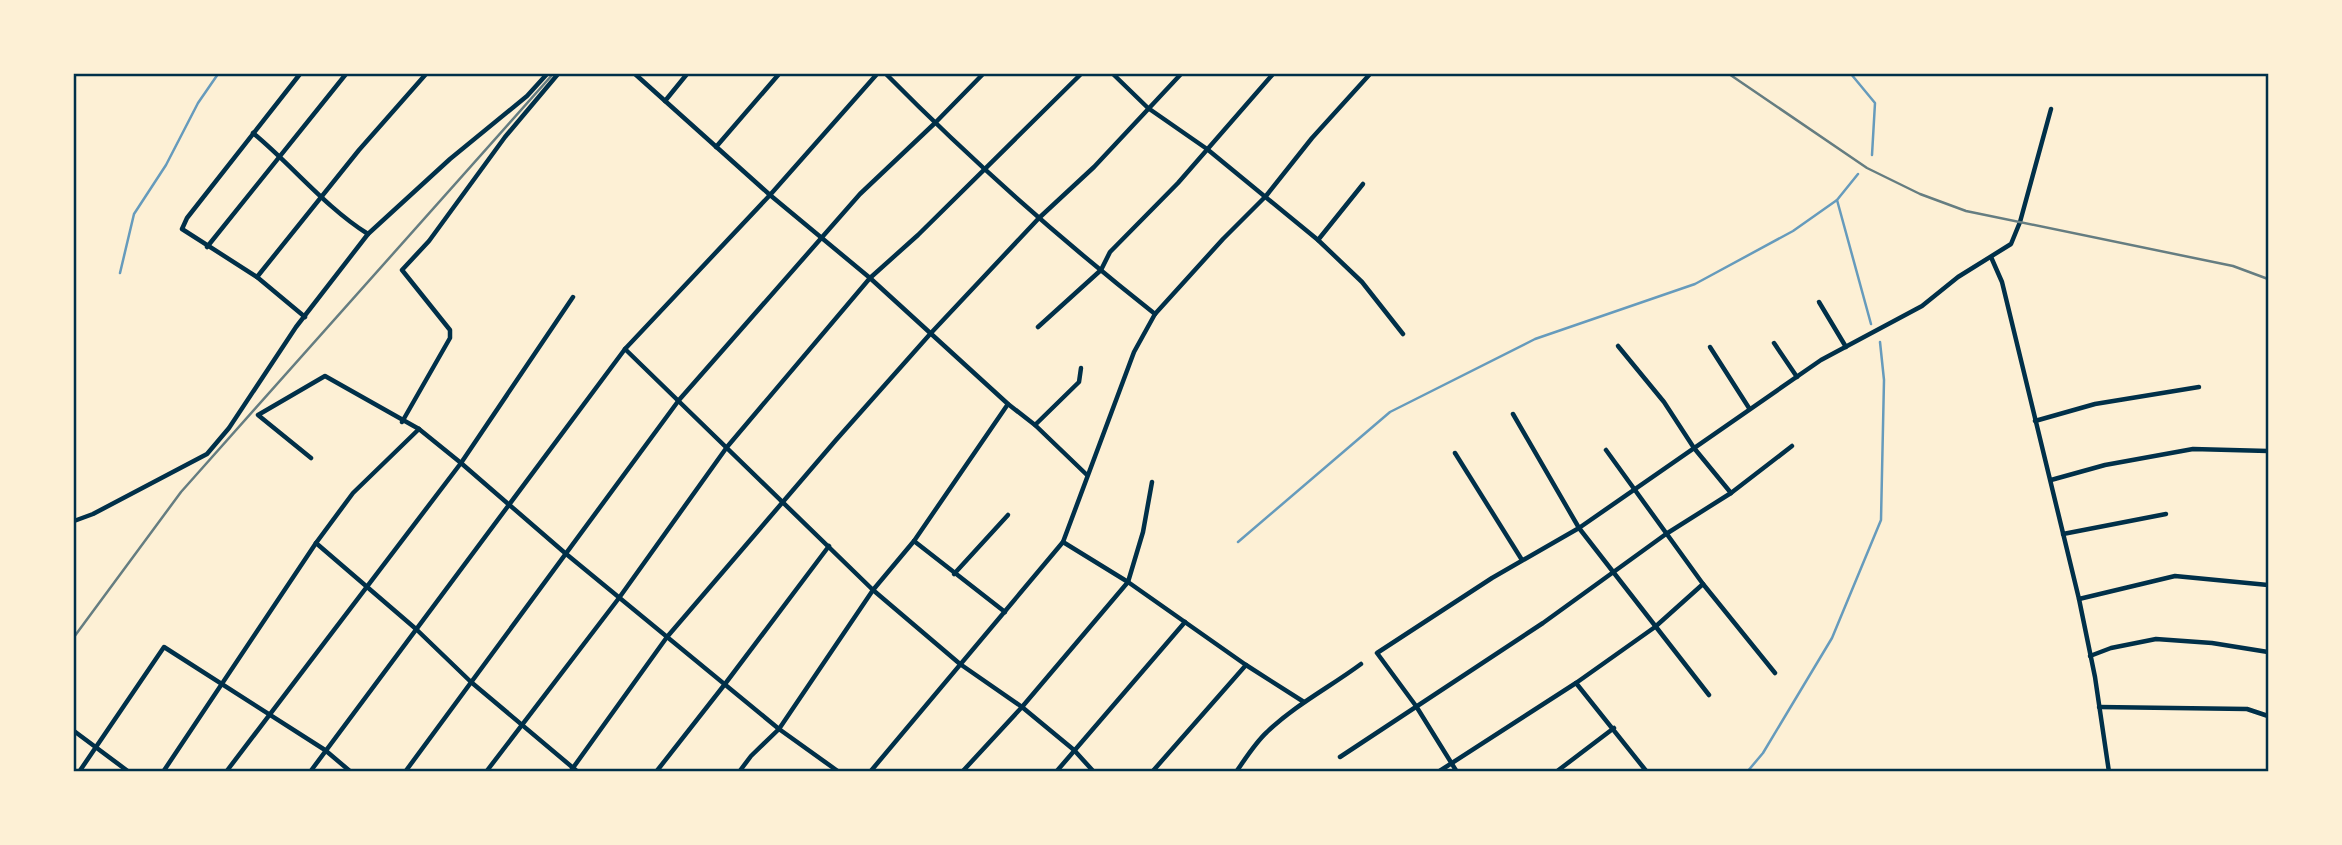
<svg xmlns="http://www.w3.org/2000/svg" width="2342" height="845" font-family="'DM Sans',sans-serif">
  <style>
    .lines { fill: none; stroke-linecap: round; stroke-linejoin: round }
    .stream { stroke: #669bbc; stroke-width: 2.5 }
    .minor { stroke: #003049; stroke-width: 4.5 }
    .rail { stroke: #657d81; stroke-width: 2.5 }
    .neatline { fill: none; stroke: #003049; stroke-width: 2.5 }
  </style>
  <rect width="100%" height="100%" fill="#fdf0d5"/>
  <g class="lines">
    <g class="stream">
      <polyline points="1851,74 1875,103 1872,155"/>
      <polyline points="1858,174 1837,200 1871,324"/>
      <polyline points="120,273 134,214 166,165 198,103 218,74"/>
      <polyline points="1238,542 1390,412 1535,339 1695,284 1793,231 1837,200"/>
      <polyline points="1747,772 1763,753 1832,638 1881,520 1884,380 1880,342"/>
    </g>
    <g class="minor">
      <polyline points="300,74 187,218 182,229 257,277 305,317"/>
      <polyline points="635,74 770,195 870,278 1008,404 1035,425 1087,475"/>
      <path d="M886,74C970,159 1060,239 1155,314"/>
      <polyline points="1113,74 1148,108 1207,149 1318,240 1362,282 1403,334"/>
      <polyline points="665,101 687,74"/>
      <path d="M253,133C292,165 325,207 368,234"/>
      <polyline points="716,147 779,74"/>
      <polyline points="1318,240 1363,184"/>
      <polyline points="207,247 346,74"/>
      <polyline points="1991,257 2002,282 2079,599 2095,677 2109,772"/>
      <polyline points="257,277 359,150 426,74"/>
      <polyline points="1819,302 1846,347"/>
      <polyline points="1038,327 1101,270 1110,252 1178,183 1273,74"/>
      <polyline points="1774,343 1797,377"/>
      <polyline points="1618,346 1664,402 1694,448 1731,493"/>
      <polyline points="1710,347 1749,408"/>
      <polyline points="625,349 873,590 960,664 1022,707 1074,750 1094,772"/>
      <polyline points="1513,414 1579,528 1709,695"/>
      <polyline points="2035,421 2095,404 2199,387"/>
      <polyline points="402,422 450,338 450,330 402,270 429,241 505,137 558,74"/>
      <polyline points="1035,425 1079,382 1081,368"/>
      <polyline points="1606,450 1703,584 1775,673"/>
      <polyline points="1455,453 1522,560"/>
      <polyline points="311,458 258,415 325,376 419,429 461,463 565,553 779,729 839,772"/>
      <polyline points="2051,480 2105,465 2193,449 2268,451"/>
      <polyline points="74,521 93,514 207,454 229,428 296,327 368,234 450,159 527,96 547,74"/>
      <polyline points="2063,534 2166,514"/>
      <polyline points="914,541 1005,612"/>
      <polyline points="1063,542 1128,582 1246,665 1304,702"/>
      <polyline points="316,543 416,629 471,682 578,772"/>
      <polyline points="954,574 1008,515"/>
      <polyline points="2079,599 2175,576 2268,585"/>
      <polyline points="2090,656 2111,648 2156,639 2212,643 2268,652"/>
      <polyline points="1576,683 1647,772"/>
      <polyline points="2099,707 2247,709 2268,716"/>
      <polyline points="74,731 129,772"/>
      <polyline points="1340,757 1543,623 1666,534 1731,493 1792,446"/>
      <polyline points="79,772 164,647 325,750 351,772"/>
      <polyline points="163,772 316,543 353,493 419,429"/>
      <polyline points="226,772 461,463 573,297"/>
      <polyline points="310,772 625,349 770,195 877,74"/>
      <polyline points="405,772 679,400 860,194 935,123 983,74"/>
      <polyline points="486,772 619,598 727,447 870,278 918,235 1081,74"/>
      <polyline points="570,772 667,637 836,440 931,333 1039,218 1094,167 1181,74"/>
      <polyline points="656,772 725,684 829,546"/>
      <polyline points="739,772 751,756 779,729 873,590 914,541 1008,404"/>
      <polyline points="870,772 1063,542 1134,352 1155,314 1223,239 1266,196 1312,138 1370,74"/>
      <polyline points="962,772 1022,707 1128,582 1143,532 1152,482"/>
      <polyline points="1056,772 1185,622"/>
      <polyline points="1152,772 1246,665"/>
      <path d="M1236,772C1246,758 1255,743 1267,732C1295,705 1330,687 1361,664"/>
      <polyline points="1438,772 1576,683 1655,627 1703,584"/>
      <polyline points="1457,772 1416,706 1377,653 1492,578 1579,528 1821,360 1922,306 1958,277 2011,244 2020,222 2051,109"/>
      <polyline points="1556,772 1614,728"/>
    </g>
    <g class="rail">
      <polyline points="1729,74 1867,168 1920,194 1966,211 2233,266 2268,279"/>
      <polyline points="74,637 181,492 553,74"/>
    </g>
  </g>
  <rect width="2342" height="845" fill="none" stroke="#fdf0d5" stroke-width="150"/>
  <rect x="75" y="75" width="2192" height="695" class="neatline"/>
</svg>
